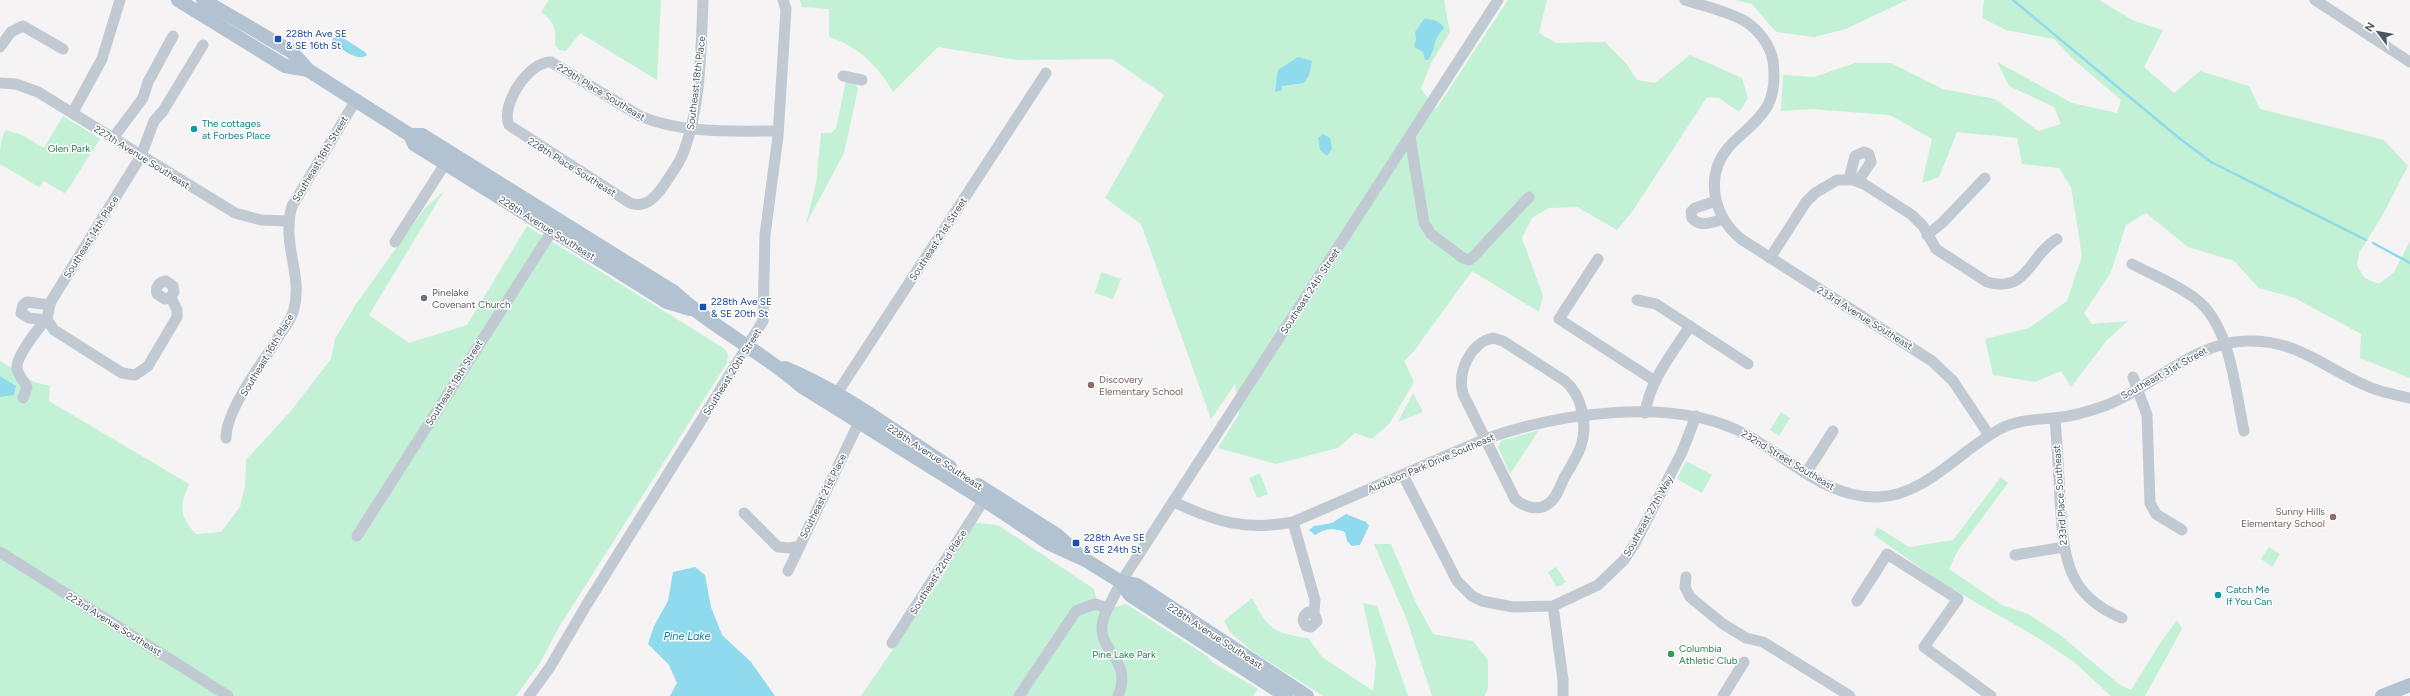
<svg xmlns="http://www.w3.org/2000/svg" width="2410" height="696" font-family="Figtree,sans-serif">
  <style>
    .green { fill: #c3f1d5 }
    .water { fill: #90daee }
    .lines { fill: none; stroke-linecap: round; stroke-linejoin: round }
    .stream { stroke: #90daee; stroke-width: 2.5 }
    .minor { stroke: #c1cad2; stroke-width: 11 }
    .major { stroke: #b3c2d1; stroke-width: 14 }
    .transit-dot { fill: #1a4fb4; stroke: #fff; stroke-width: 1.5 }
    .culture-dot { fill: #0f9aa8; stroke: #fff; stroke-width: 1.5 }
    .worship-dot { fill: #6b7280; stroke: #fff; stroke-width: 1.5 }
    .education-dot { fill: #8d6e63; stroke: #fff; stroke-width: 1.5 }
    .leisure-dot { fill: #2e9e5b; stroke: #fff; stroke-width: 1.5 }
    .labels { text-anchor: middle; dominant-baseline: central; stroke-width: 3; stroke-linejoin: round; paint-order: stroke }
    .transit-label { font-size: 10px; fill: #164399; stroke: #fff; text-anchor: start }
    .street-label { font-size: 10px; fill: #4a5661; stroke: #fff }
    .culture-label { font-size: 10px; fill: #0d838f; stroke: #fff; text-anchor: start }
    .park-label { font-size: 10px; fill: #17864f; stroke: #fff }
    .worship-label { font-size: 10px; fill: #5b616d; stroke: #fff; text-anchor: start }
    .education-label { font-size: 10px; fill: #785e54; stroke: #fff; text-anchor: start }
    .leisure-label { font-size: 10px; fill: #27864d; stroke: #fff; text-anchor: start }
    .water-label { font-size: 11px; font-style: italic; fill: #0c7c9b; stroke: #fff }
  </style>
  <rect width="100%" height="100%" fill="#f5f3f3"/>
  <g class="green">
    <path d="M549,0H661L657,80L580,33L566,51L559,50L555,45C557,30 554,21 541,12Z"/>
    <path d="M800,0H1444L1450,32L1431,63L1421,89L1436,109L1508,0H1547L1539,33L1556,43L1605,42L1626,63L1637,80L1655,83L1690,55L1742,78L1748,98L1739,112L1719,98L1707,97L1632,212L1617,230L1577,207L1549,208L1532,218L1522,238L1543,296L1539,312L1472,271L1414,351L1404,361L1414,382L1390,423L1372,439L1355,433L1338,448L1276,464L1218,448L1239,414L1235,384L1211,419L1141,224L1105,198L1164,95L1112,59L1017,60L938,47L893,92C879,67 857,45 829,37V9L802,7Z"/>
    <polygon points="1736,0 1907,0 1846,29 1814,37 1776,32 1752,4"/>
    <polygon points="1984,0 2099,0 2134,21 2163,30 2144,67 2174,93 2200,71 2249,86 2260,109 2384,140 2408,166 2382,216 2359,253 2357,266 2365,278 2379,284 2394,272 2410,241 2410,378 2360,358 2361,334 2295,298 2259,288 2234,261 2188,247 2146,213 2126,225 2111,272 2084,313 2092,324 2128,321 2106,341 2071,387 2061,371 2035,382 1993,375 1985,339 2029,328 2067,301 2082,256 2071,187 2059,168 2022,164 2017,138 1957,132 1939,177 1922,183 1932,139 1890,115 1811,109 1781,111 1783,75 1814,77 1855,63 1891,63 1943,89 1995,99 2038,131 2061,124 2054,107 2009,86 1997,62 2072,103 2117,113 2121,100 2074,60 2054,39 2006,30 1982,18"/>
    <polygon points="846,81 855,83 858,89 844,153 806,224 816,184 821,133 831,133 836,128"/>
    <path d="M63,116L100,139L66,192L64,193L44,181L39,187L0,164C0,154 0,137 6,130L22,135L44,148Z"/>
    <path d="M444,191L369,315L409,343L467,325L527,226L725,349L728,354L727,363L559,627L540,663L516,696H0V361L34,382L50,386L49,401L189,484C180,506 178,515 196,534L221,532L240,507L245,486L246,460L290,412L331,359L335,339L356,304L425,208Z"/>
    <polygon points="1101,272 1121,279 1113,299 1095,293"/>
    <polygon points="1413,393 1423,412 1398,422"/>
    <polygon points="1781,412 1790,418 1779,436 1770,430"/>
    <polygon points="1539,430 1510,474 1498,447 1501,441"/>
    <polygon points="1686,461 1712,475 1702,493 1677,479"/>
    <polygon points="1260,473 1268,494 1257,498 1249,478"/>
    <polygon points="2001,477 2008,483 1957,552 1949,569 2002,605 2028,614 2060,635 2120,685 2131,690 2161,642 2177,620 2182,629 2145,696 2111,696 2074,662 2040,639 1942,583 1874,535 1877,527 1909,547 1953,540"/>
    <polygon points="975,523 998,525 1094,589 1100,611 1126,604 1207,656 1212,662 1258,689 1253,696 861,696 943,576"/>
    <polygon points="1374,544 1391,544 1415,601 1433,634 1473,641 1488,660 1488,689 1484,696 1432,696 1407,620"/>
    <polygon points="2269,547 2280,554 2272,567 2261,559"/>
    <polygon points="1556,567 1566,582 1557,587 1548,572"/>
    <path d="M1252,598C1268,629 1273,633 1308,638L1322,657L1373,691L1376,662L1363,603L1377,606L1408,696H1323L1252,651L1230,632L1224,621Z"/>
  </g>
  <g class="water">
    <path d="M1424,19C1431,18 1441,22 1444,28C1431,42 1437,47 1428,60H1425L1423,52L1414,47L1416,39L1415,32Z"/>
    <path d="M340,36L365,52L367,55C357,63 341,48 332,42L333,38Z"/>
    <polygon points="1298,57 1312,61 1309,75 1304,83 1282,86 1282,90 1275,92 1278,70"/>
    <polygon points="1323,134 1330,138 1332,149 1327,156 1320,150 1318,138"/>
    <polygon points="0,376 16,386 14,395 0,397"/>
    <path d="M1346,514L1366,522L1369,526L1360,545L1352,546L1347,541L1345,532C1333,528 1326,528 1315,535L1309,530L1314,526L1332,523Z"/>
    <polygon points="695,567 705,575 711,607 722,635 751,662 775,696 670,696 677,683 669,665 648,644 654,626 668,601 673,572"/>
  </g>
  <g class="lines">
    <g class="stream">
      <polyline points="2013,0 2179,138 2211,162 2366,240"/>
      <polyline points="2373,243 2410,263"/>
    </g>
    <g class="minor">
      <path d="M703,0C701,48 701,106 684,151C680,163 671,174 664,185C656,197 645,209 630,203L509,125C500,105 529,61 551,62L640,116C682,134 734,131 778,131"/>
      <path d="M1685,0C1704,6 1726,11 1743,20C1758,29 1770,44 1773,61C1775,76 1775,91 1768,105C1758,123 1741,133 1728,148C1704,177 1714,217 1741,239L1932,361L1953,381L1989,435"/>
      <polyline points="2315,0 2410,62"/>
      <polyline points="0,47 11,32 23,26 63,49"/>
      <polyline points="843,76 862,80"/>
      <polyline points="0,83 16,84 38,92 235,213 261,220 288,221"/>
      <polyline points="73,112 102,59 120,0"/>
      <polyline points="1410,137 1424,223 1431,234 1463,258 1469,260 1473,257 1529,197"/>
      <polyline points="113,138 143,98 148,82 173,36"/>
      <polyline points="1849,179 1855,156 1864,152 1869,154 1871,162 1858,181"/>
      <path d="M1716,201L1695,208L1691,212L1692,218C1700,228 1713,222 1723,219"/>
      <polyline points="1927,235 1942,223 1985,178"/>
      <polyline points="395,242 445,164"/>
      <path d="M1770,258L1806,202L1815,193L1837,180H1853L1864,184L1912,215L1923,226L1936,249L1987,282C2028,294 2029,255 2057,239"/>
      <polyline points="1598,259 1559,319 1655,381"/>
      <path d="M2132,264C2153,275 2178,285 2196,299C2231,326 2235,390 2244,431"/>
      <path d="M171,297L165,299L157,294C155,287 159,282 166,281L173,286L174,292L171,297L177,310V317L148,366L135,375L122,373L54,330L47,320L50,303L141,156L154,121L163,111L203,45"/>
      <polyline points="1637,300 1656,304 1748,364"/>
      <polyline points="47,320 29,318 21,313 23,305 27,302 50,305"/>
      <path d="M1493,338L1503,341L1565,381C1582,395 1588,425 1581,446C1577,457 1570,468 1564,478C1560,487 1556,499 1548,504C1537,512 1523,506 1515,499L1463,394C1457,372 1470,343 1493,338Z"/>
      <polyline points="2133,377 2147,415 2150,503 2156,514 2182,530"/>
      <path d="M23,398L27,387C24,381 18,375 17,368C16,357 39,326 47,320"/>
      <polyline points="832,401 1046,73"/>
      <path d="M1645,413C1650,380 1672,354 1690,326"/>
      <path d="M2055,418C2057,446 2059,473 2060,501C2064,555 2065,595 2122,618"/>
      <path d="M226,438C226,409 264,361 279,336C285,327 292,319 294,309C303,275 281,243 292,206L356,100"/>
      <polyline points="1806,473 1833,431"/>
      <polyline points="1403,475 1457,581 1472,596 1482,601 1513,607 1553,606 1598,585 1624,560 1634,545 1682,452 1696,416"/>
      <path d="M1174,502C1216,522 1246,531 1293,522L1485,439C1558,413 1674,396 1745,434C1788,457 1826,499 1879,497C1926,495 1960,450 2000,429C2017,420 2034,420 2053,418C2071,417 2090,411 2107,405C2155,386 2192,343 2246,341C2297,339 2324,368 2367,386C2380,392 2395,395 2410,398"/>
      <polyline points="744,513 778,547 790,548 800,546"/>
      <polyline points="1293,522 1315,600 1314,613 1317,621 1311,627 1306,626 1303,621 1304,616 1308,612 1314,613"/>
      <polyline points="357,536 552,231"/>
      <polyline points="0,552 228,696"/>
      <polyline points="2015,555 2064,547"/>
      <polyline points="788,571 859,422"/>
      <polyline points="1686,577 1685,587 1690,597 1723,624 1746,638 1763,642 1850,696"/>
      <polyline points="1857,601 1887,554 1958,599 1924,647 1991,696"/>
      <polyline points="1553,606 1563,680 1563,696"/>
      <path d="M1108,608C1085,652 1136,652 1118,696"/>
      <polyline points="892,643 984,500"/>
      <polyline points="529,696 550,667 587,604 763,321 765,235 778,136 786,9 783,0"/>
      <polyline points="1019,696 1076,611 1095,604 1108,608 1121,582 1498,0"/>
      <polyline points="1723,696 1744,662"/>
    </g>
    <g class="major">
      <polyline points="178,0 285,66 308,70"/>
      <path d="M203,0L292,52L308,70L410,135H422L674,292C713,328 761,351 801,386L984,500L1050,544L1087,561L1121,582L1137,585L1307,696"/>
      <polyline points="410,135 414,144 667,302 690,309"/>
      <path d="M785,368C844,392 896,433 950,467"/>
      <polyline points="978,485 1057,535 1076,552"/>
      <polyline points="1121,582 1130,595 1286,696"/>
      <polyline points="2382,696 2410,685"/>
    </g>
  </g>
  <g class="transit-dot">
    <rect x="274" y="35" width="8" height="8" rx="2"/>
    <rect x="699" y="303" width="8" height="8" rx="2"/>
    <rect x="1072" y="539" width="8" height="8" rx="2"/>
  </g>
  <g class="culture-dot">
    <circle cx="194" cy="129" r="4"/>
    <circle cx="2218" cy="595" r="4"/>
  </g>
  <circle class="worship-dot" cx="424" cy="298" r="4"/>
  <g class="education-dot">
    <circle cx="1091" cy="385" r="4"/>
    <circle cx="2333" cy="517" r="4"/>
  </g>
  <circle class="leisure-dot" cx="1671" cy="654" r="4"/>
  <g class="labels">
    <g class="transit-label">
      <text x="286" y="33">228th Ave SE<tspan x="286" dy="12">&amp; SE 16th St</tspan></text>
      <text x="711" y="301">228th Ave SE<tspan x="711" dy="12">&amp; SE 20th St</tspan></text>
      <text x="1084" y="537">228th Ave SE<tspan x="1084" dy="12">&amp; SE 24th St</tspan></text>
    </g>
    <g class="street-label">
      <text transform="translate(696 83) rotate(-83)">Southeast 18th Place</text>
      <text transform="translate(601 92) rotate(31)">229th Place Southeast</text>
      <text transform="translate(142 157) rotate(32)">227th Avenue Southeast</text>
      <text transform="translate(320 159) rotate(-59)">Southeast 16th Street</text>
      <text transform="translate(572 167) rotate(32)">228th Place Southeast</text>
      <text transform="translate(547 228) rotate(32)">228th Avenue Southeast</text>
      <text transform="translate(91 237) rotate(-58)">Southeast 14th Place</text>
      <text transform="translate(938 239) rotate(-57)">Southeast 21st Street</text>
      <text transform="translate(1310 291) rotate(-57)">Southeast 24th Street</text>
      <text transform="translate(1865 318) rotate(32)">233rd Avenue Southeast</text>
      <text transform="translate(267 355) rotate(-59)">Southeast 16th Place</text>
      <text transform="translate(732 372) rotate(-58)">Southeast 20th Street</text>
      <text transform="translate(2164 373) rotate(-29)">Southeast 31st Street</text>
      <text transform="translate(454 383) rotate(-58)">Southeast 18th Street</text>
      <text transform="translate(935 457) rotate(33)">228th Avenue Southeast</text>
      <text transform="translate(1788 460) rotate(31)">232nd Street Southeast</text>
      <text transform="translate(1431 463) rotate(-23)">Audubon Park Drive Southeast</text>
      <text transform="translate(2060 495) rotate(-94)">233rd Place Southeast</text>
      <text transform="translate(823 496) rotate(-64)">Southeast 21st Place</text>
      <text transform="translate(1648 516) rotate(-61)">Southeast 27th Way</text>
      <text transform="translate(938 572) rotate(-58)">Southeast 22nd Place</text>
      <text transform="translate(114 624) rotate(32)">223rd Avenue Southeast</text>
      <text transform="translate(1215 636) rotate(33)">228th Avenue Southeast</text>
    </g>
    <g class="culture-label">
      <text x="202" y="123">The cottages<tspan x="202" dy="12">at Forbes Place</tspan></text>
      <text x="2226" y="589">Catch Me<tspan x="2226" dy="12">If You Can</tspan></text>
    </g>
    <g class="park-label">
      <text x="69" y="148">Glen Park</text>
      <text x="1124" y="654">Pine Lake Park</text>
    </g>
    <g class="worship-label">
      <text x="432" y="292">Pinelake<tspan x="432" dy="12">Covenant Church</tspan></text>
    </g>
    <g class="education-label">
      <text x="1099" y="379">Discovery<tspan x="1099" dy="12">Elementary School</tspan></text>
      <text x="2325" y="511" text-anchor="end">Sunny Hills<tspan x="2325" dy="12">Elementary School</tspan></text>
    </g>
    <g class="leisure-label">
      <text x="1679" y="648">Columbia<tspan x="1679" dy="12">Athletic Club</tspan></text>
    </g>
    <g class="water-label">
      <text x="687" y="636">Pine Lake</text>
    </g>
  </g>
  <g transform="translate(2378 32) rotate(302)" stroke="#ffffff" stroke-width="3" paint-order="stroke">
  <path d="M0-3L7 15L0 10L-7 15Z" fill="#4a5661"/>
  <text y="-6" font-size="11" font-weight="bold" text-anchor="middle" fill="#4a5661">N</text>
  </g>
</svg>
